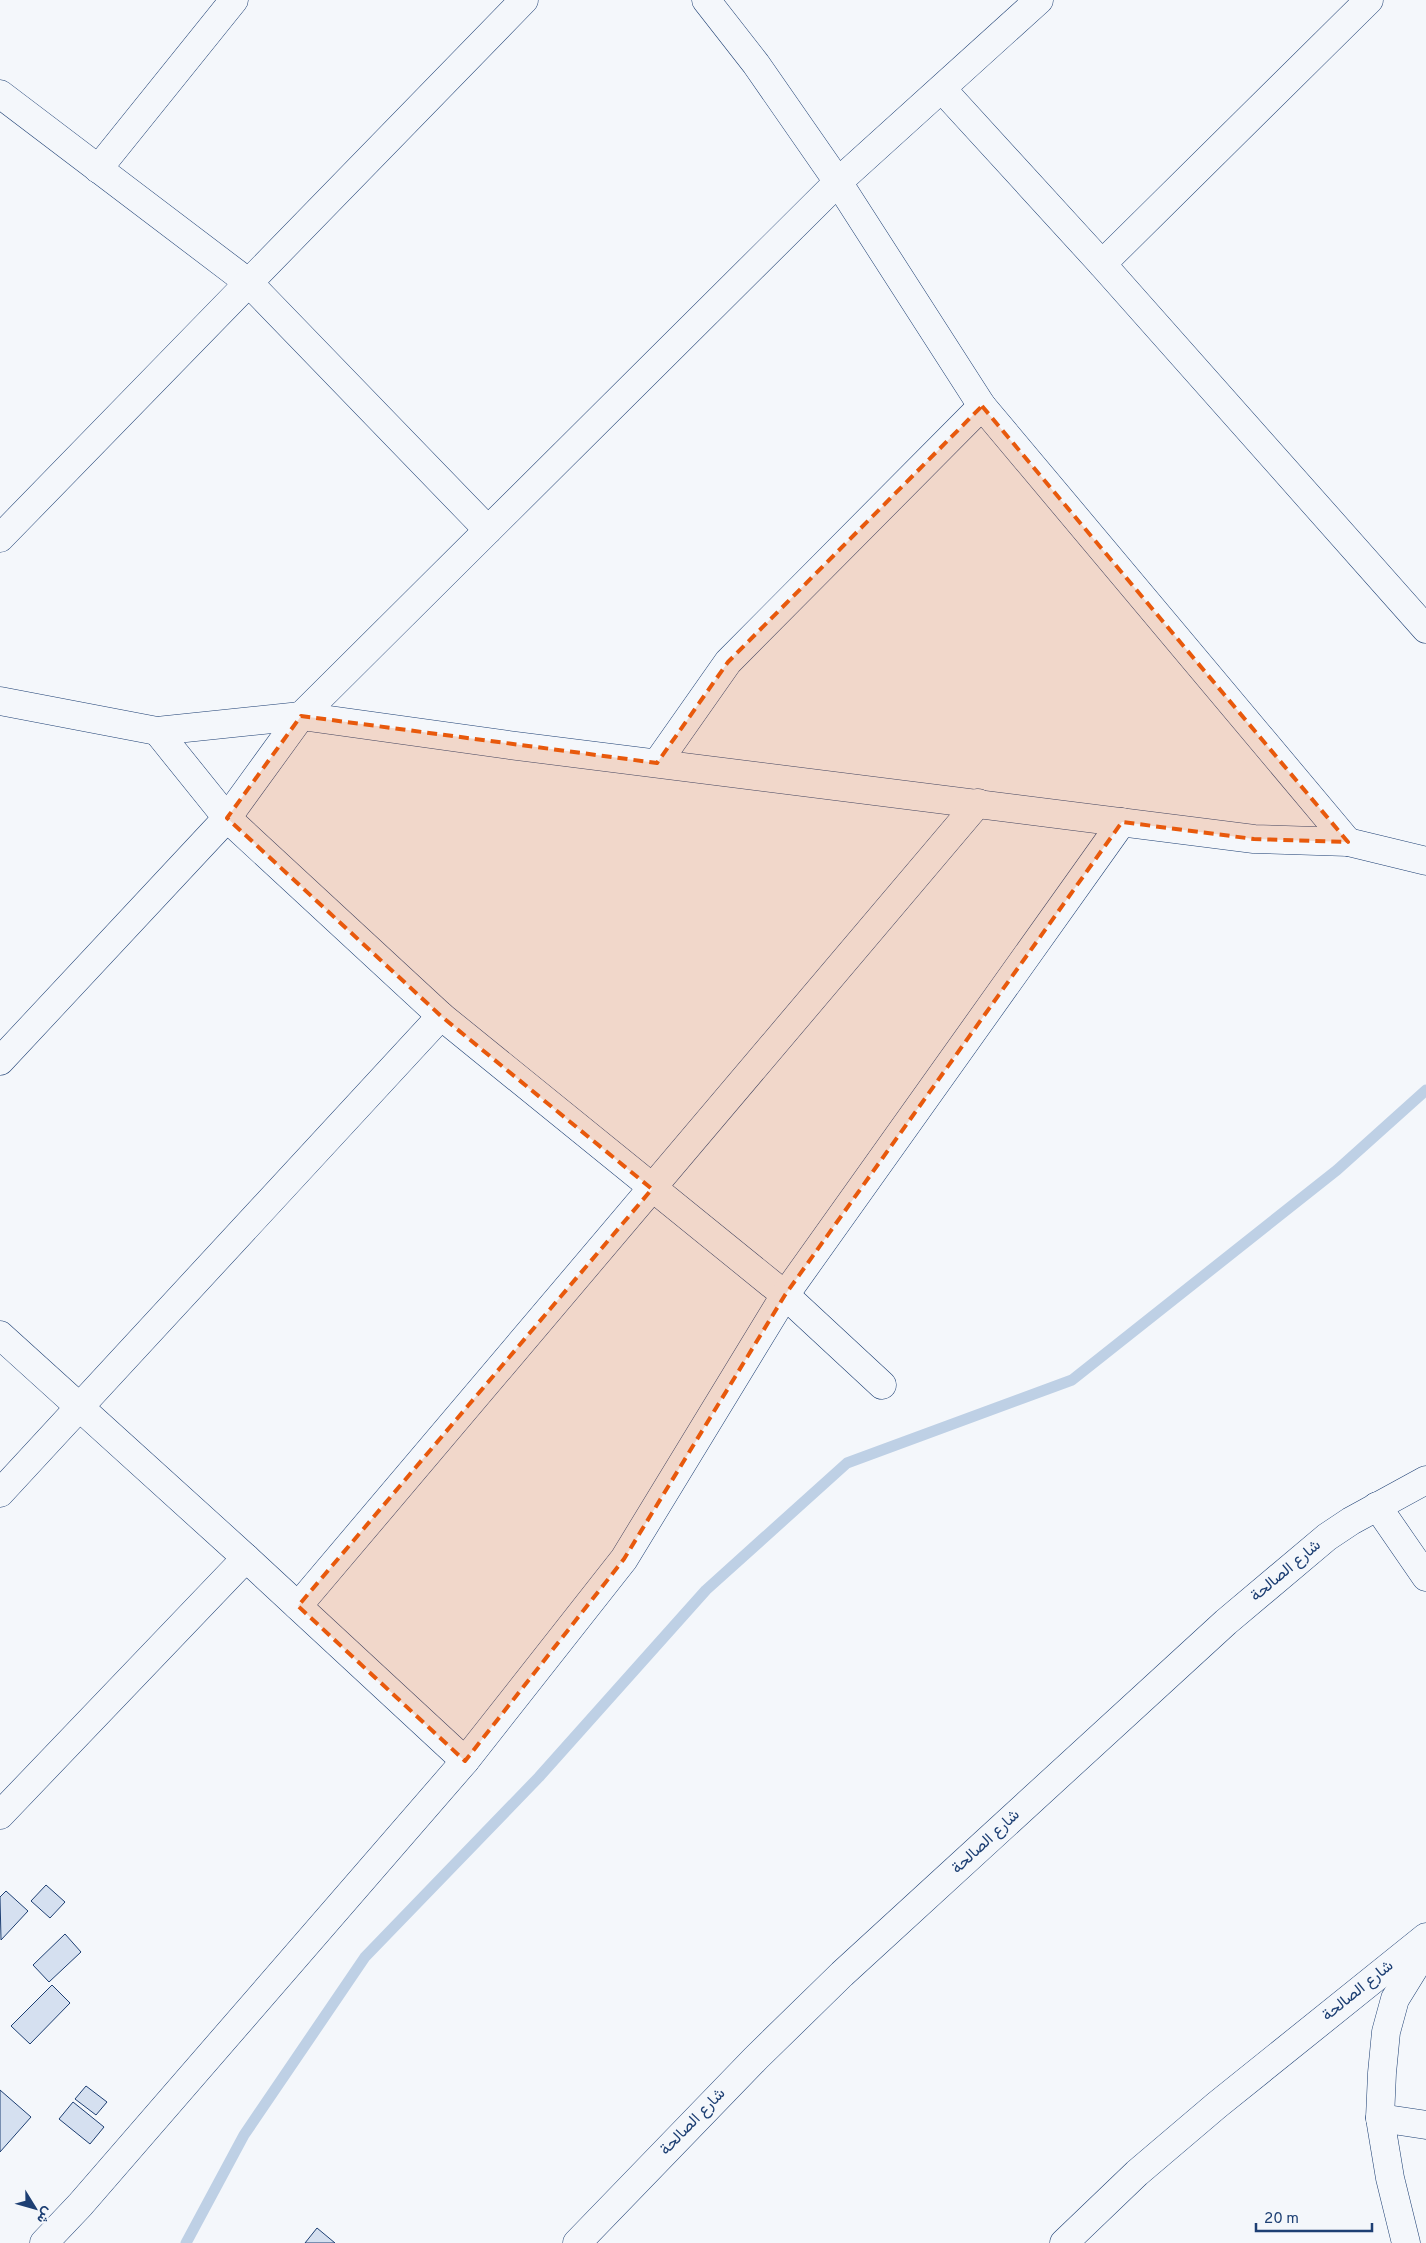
<svg xmlns="http://www.w3.org/2000/svg" width="1426" height="2243" font-family="Overpass,Vazirmatn,sans-serif">
  <style>
    .lines { fill: none; stroke-linecap: round; stroke-linejoin: round }
    .stream { stroke: #bed0e5; stroke-width: 11 }
    .building { fill: #d5e0f0; stroke: #1d3f73 }
    .minor-casing { stroke: #1d3f73; stroke-width: 29 }
    .tertiary-casing { stroke: #1d3f73; stroke-width: 29 }
    .minor { stroke: #f4f7fb; stroke-width: 28 }
    .tertiary { stroke: #f4f7fb; stroke-width: 28 }
    .marked { fill: #e8590c; fill-opacity: 0.2; stroke: #e8590c; stroke-width: 4; stroke-dasharray: 10 6; stroke-linejoin: round }
    .labels { text-anchor: middle; dominant-baseline: central; stroke-width: 4; stroke-linejoin: round; paint-order: stroke }
    .street-label { font-size: 16px; fill: #1d3f73; stroke: #f4f7fb }
  </style>
  <rect width="100%" height="100%" fill="#f4f7fb"/>
  <g class="lines">
    <polyline class="stream" points="186,2243 244,2135 365,1957 539,1777 706,1590 847,1463 1072,1380 1337,1170 1426,1090"/>
  </g>
  <g class="building">
    <polygon points="46,1885 65,1902 50,1918 31,1901"/>
    <polygon points="6,1891 28,1911 1,1940 0,1897"/>
    <polygon points="65,1934 81,1952 49,1982 33,1965"/>
    <polygon points="52,1985 70,2003 30,2044 11,2026"/>
    <polygon points="86,2086 107,2102 96,2115 75,2099"/>
    <polygon points="0,2090 31,2117 0,2152"/>
    <polygon points="73,2102 104,2127 90,2144 59,2119"/>
    <polygon points="317,2228 335,2243 305,2243"/>
  </g>
  <g class="lines">
    <g class="minor-casing">
      <g id="minor">
        <polyline points="706,0 756,64 838,182 982,406 1348,842"/>
        <polyline points="942,89 1102,264 1426,629"/>
        <polyline points="0,94 249,283 488,530"/>
        <polyline points="98,169 234,0"/>
        <polyline points="1102,264 1369,0"/>
        <polyline points="0,538 524,0"/>
        <polyline points="0,701 157,731 301,716 509,745 1254,839 1348,842 1426,861"/>
        <polyline points="157,731 227,818 441,1016 785,1295 882,1385"/>
        <polyline points="657,763 728,662 982,406"/>
        <polyline points="0,1061 227,818 301,716 838,182 1039,0"/>
        <polyline points="0,1335 246,1558 465,1761"/>
        <polyline points="0,1493 441,1016"/>
        <polyline points="1377,1506 1426,1577"/>
        <polyline points="298,1606 978,803"/>
        <polyline points="0,1815 246,1558"/>
        <polyline points="1380,2118 1426,2125"/>
        <polyline points="44,2243 80,2205 465,1761 624,1559 785,1295 1122,822"/>
        <polyline points="577,2243 756,2058 842,1974 1226,1622 1327,1537 1351,1521 1426,1480"/>
        <polyline points="1064,2243 1137,2173 1217,2105 1426,1937"/>
      </g>
    </g>
    <g class="tertiary-casing">
      <polyline id="tertiary" points="1406,2243 1390,2178 1380,2118 1382,2073 1386,2032 1395,1999 1426,1949"/>
    </g>
    <use href="#minor" class="minor"/>
    <use href="#tertiary" class="tertiary"/>
  </g>
  <path class="marked" d="M982,406L1348,842L1254,839L1122,822L785,1295L624,1559L465,1761L298,1606L652,1189L441,1016L227,818L301,716L657,763L728,662Z"/>
  <g class="labels">
    <g class="street-label">
      <text transform="translate(1286 1571) rotate(-40)">شارع الصالحة</text>
      <text transform="translate(986 1842) rotate(-43)">شارع الصالحة</text>
      <text transform="translate(1358 1991) rotate(-39)">شارع الصالحة</text>
      <text transform="translate(693 2122) rotate(-46)">شارع الصالحة</text>
    </g>
  </g>
  <g transform="translate(35 2208) rotate(127)" stroke="#f4f7fb" stroke-width="4" paint-order="stroke">
  <path d="M0-4L9 19L0 12L-9 19Z" fill="#1d3f73"/>
  <text y="-8" font-size="14" font-weight="bold" text-anchor="middle" fill="#1d3f73">ش</text>
  </g>
  <path d="M1256 2223v8h116v-8" fill="none" stroke="#1d3f73" stroke-width="2.5"/>
  <text x="1264" y="2223" font-size="15" fill="#1d3f73" stroke="#f4f7fb" stroke-width="4" paint-order="stroke">20 m</text>
</svg>
